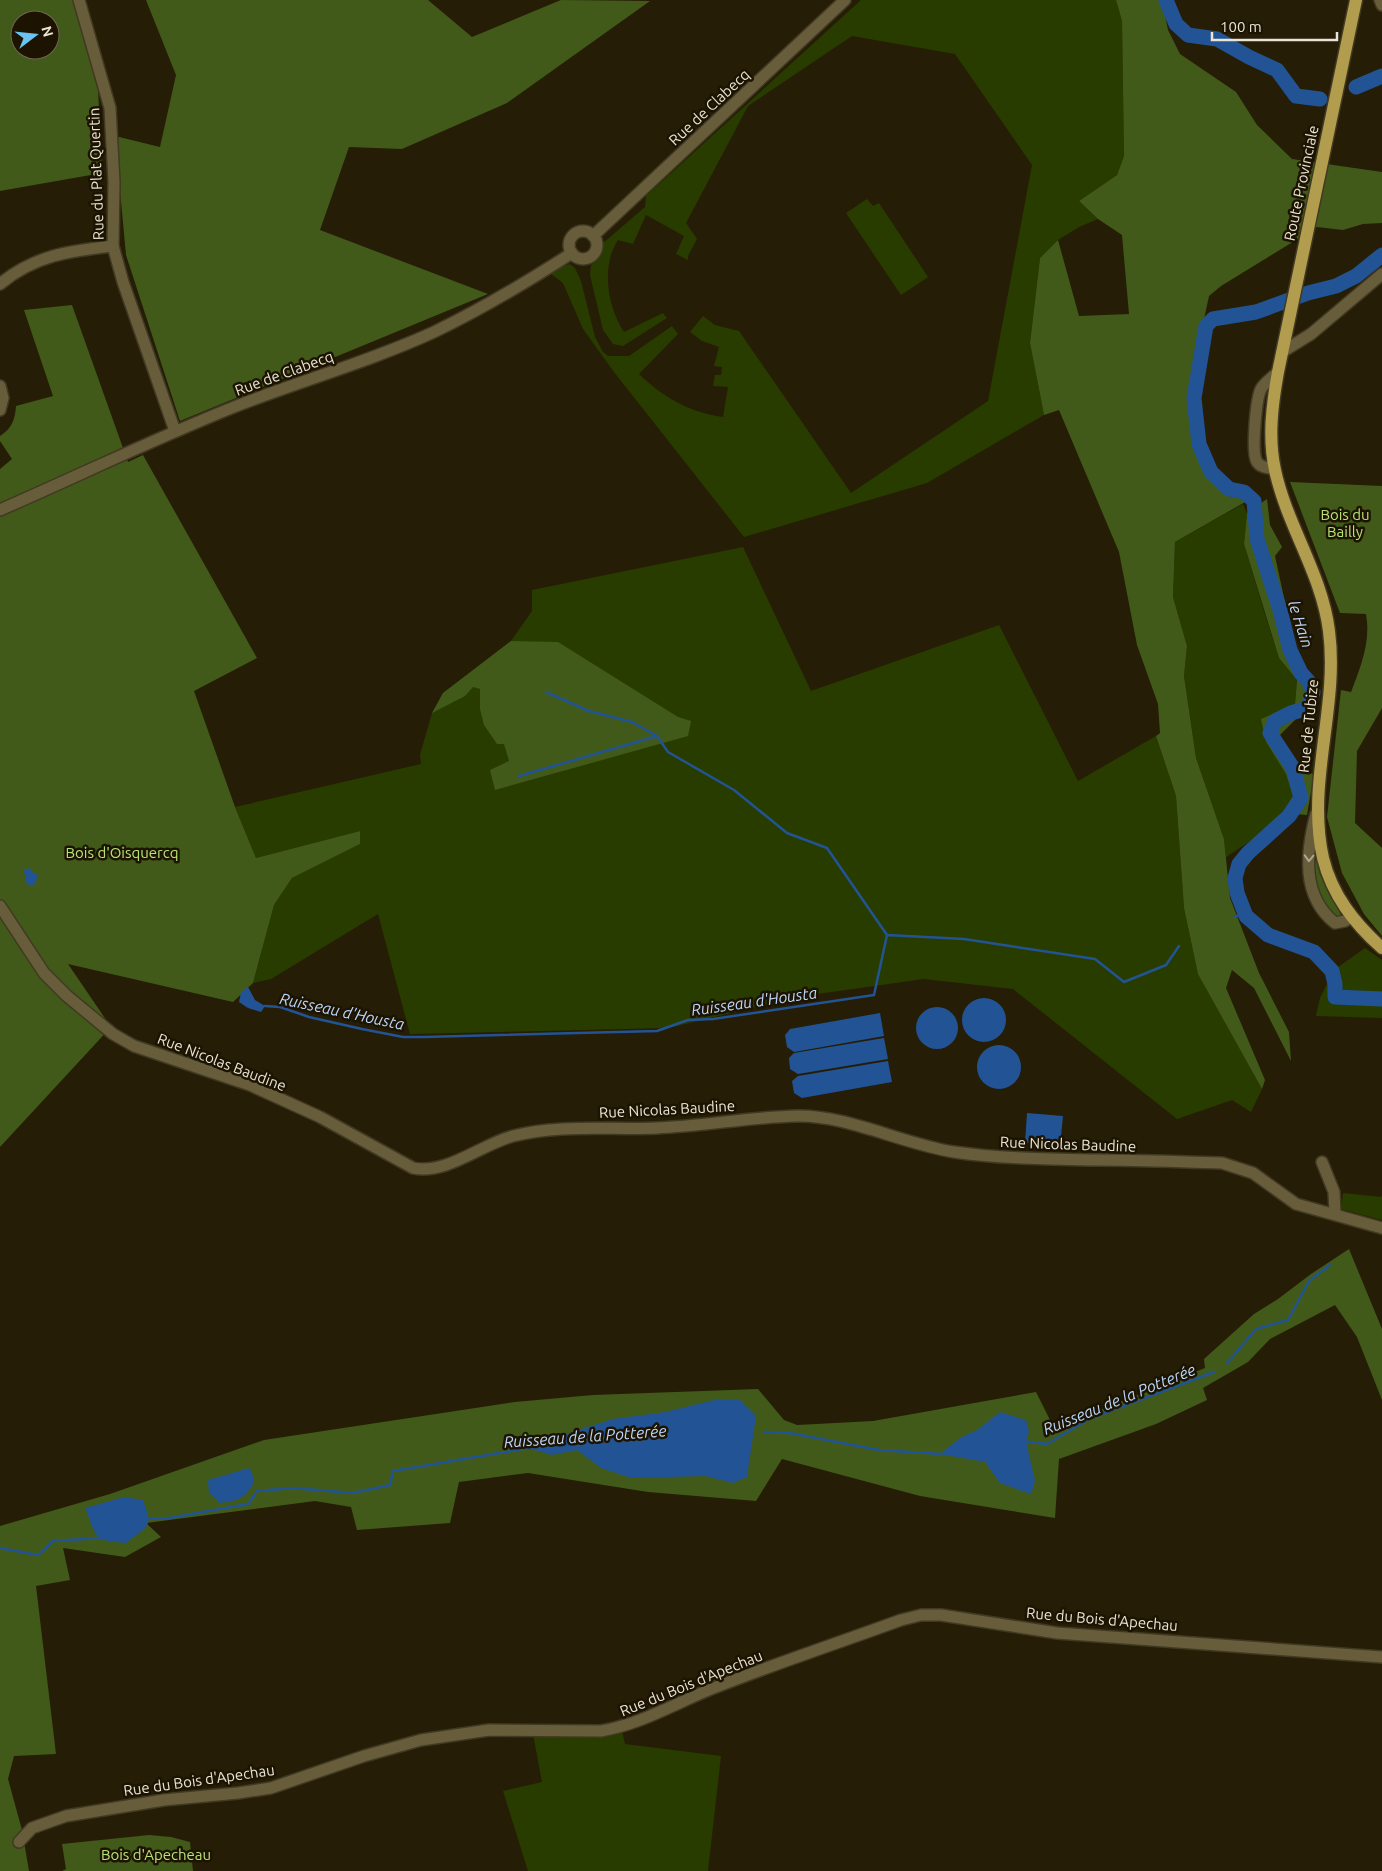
<svg xmlns="http://www.w3.org/2000/svg" width="1382" height="1871" font-family="Ubuntu,sans-serif">
  <style>
    .green { fill: #283c00 }
    .forest { fill: #415a19; fill-rule: evenodd }
    .water { fill: #225495 }
    .lines { fill: none; stroke-linecap: round; stroke-linejoin: round }
    .stream { stroke: #225495; stroke-width: 2.5 }
    .river { stroke: #225495; stroke-width: 15 }
    .minor-casing { stroke: #413923; stroke-width: 14 }
    .major-casing { stroke: #413923; stroke-width: 15 }
    .minor { stroke: #675d3a; stroke-width: 11 }
    .major { stroke: #b29c4e; stroke-width: 12 }
    .oneway { stroke: #aea790 }
    .labels { text-anchor: middle; dominant-baseline: central; stroke-width: 5; stroke-linejoin: round; paint-order: stroke }
    .street-label { font-size: 15px; fill: #e9e4d6; stroke: #1c1400 }
    .park-label { font-size: 15px; fill: #b5e374; stroke: #1c1400 }
    .water-label { font-size: 16px; font-style: italic; fill: #bbd6fb; stroke: #1c1400 }
  </style>
  <rect width="100%" height="100%" fill="#261d06"/>
  <g class="green">
    <path d="M861,0H1116L1122,21L1124,156L1117,175L1079,201L1098,219L1079,227L1058,240L1040,258L1030,343L1044,415L927,483L744,537L614,372L583,329L563,283L551,274L556,269L570,264L575,268L581,281L595,337L603,352L608,356H629L672,326L678,334L639,374C664,398 689,412 723,417L728,387L713,386L715,375H721L722,367L714,366L719,347L702,341L690,332L703,316L715,325L739,331L851,493L988,401L1032,165L955,54L852,36L748,106L686,223L697,239L688,256V260L676,254L684,236L646,215L633,244L618,240C601,266 607,306 624,332L663,313L667,318L623,346L613,344L603,330L590,275L591,265L600,253L602,244L645,207L646,196Z"/>
    <polygon points="867,199 873,206 879,203 928,277 901,295 846,213"/>
    <polygon points="1243,504 1247,513 1244,544 1264,611 1279,658 1297,680 1295,704 1266,742 1286,774 1293,796 1274,826 1226,857 1224,839 1196,758 1184,676 1187,646 1173,597 1175,542"/>
    <polygon points="743,547 811,691 999,625 1078,781 1156,736 1176,796 1184,908 1198,973 1262,1089 1251,1112 1232,1100 1177,1119 1013,989 924,979 803,996 668,1028 410,1034 378,914 271,979 253,983 274,905 292,878 360,844 360,831 256,858 235,807 421,764 420,755 432,713 443,693 511,641 532,611 532,590"/>
    <polygon points="1365,948 1382,960 1382,1018 1316,1016 1320,998 1334,970"/>
    <polygon points="1343,1193 1381,1197 1382,1195 1382,1220 1341,1209"/>
    <path d="M622,1731L625,1744L721,1756L708,1871H528L503,1791L542,1782L533,1734C561,1735 595,1741 622,1731Z"/>
  </g>
  <g class="forest">
    <path d="M0,0H77L98,88L102,173L0,191ZM20,20H50V50H20Z"/>
    <polygon points="146,0 428,0 472,37 561,0 650,1 507,103 402,149 349,147 320,230 488,294 180,421 126,255 115,136 160,147 176,75"/>
    <polygon points="1116,0 1162,0 1168,30 1180,54 1236,92 1257,125 1292,159 1382,172 1382,223 1363,224 1343,230 1317,227 1221,286 1209,296 1192,375 1204,468 1230,497 1254,497 1175,542 1173,597 1187,646 1184,676 1196,758 1224,839 1230,898 1259,973 1289,1032 1291,1061 1254,988 1232,970 1226,988 1265,1080 1262,1089 1198,974 1184,908 1176,796 1156,736 1160,733 1158,704 1137,645 1119,552 1059,410 1044,415 1030,343 1040,258 1058,240 1079,316 1129,314 1122,235 1098,219 1079,201 1117,175 1124,156 1122,21"/>
    <path d="M72,305L128,462L143,455L257,658L194,691L235,807L256,858L360,831V844L292,878L274,905L253,983L233,1002L68,964L111,1027L0,1147V469L12,459L0,441V436C12,428 15,420 16,406L53,396L24,310Z"/>
    <path d="M1290,482L1382,486V708L1357,751L1355,823L1382,848V936L1364,914L1342,873L1327,817L1341,690L1351,692C1361,666 1371,641 1366,614L1340,613Z"/>
    <polygon points="1267,499 1270,525 1282,547 1275,556 1286,607 1291,642 1298,661 1313,681 1308,707 1279,736 1300,771 1314,774 1307,815 1295,814 1286,825 1274,826 1293,796 1286,774 1266,742 1261,719 1295,704 1297,680 1279,658 1244,544 1247,513"/>
    <polygon points="511,641 558,642 678,717 691,721 688,736 495,790 490,770 509,761 504,744 497,744 484,725 480,709 480,689 473,687 465,696 432,713 443,693"/>
    <polygon points="1317,860 1320,874 1343,919 1338,921 1318,898 1312,862"/>
    <polygon points="1349,1249 1382,1329 1382,1400 1357,1337 1335,1305 1270,1339 1248,1362 1203,1388 1207,1400 1156,1424 1059,1459 1055,1518 920,1496 782,1459 756,1501 648,1492 528,1473 459,1482 450,1523 357,1530 351,1507 315,1501 146,1523 161,1537 125,1557 63,1548 70,1580 36,1586 56,1754 14,1756 8,1779 22,1830 29,1871 0,1871 0,1526 110,1494 264,1440 515,1402 593,1395 758,1389 784,1420 797,1425 873,1421 1036,1392 1054,1428 1205,1368 1204,1359 1254,1314 1278,1299 1311,1274"/>
    <polygon points="149,1835 171,1837 190,1842 193,1871 62,1871 66,1869 62,1844"/>
  </g>
  <g class="water">
    <polygon points="30,868 33,873 38,875 35,884 30,886 26,882 26,876 23,870"/>
    <polygon points="248,987 255,1000 265,1006 261,1012 248,1008 239,1002 241,992"/>
    <circle cx="984" cy="1020" r="22"/>
    <circle cx="937" cy="1028" r="21"/>
    <polygon points="880,1013 884,1036 794,1052 787,1047 785,1035 790,1029"/>
    <polygon points="884,1038 888,1059 798,1074 790,1069 789,1058 794,1053"/>
    <circle cx="999" cy="1067" r="22"/>
    <polygon points="888,1061 892,1082 802,1098 794,1093 792,1081 798,1076"/>
    <polygon points="1027,1113 1063,1116 1060,1146 1025,1143"/>
    <polygon points="714,1400 740,1400 756,1416 747,1477 733,1483 705,1476 631,1478 601,1468 577,1450 552,1455 528,1448 560,1436 613,1419 665,1412"/>
    <polygon points="1000,1412 1026,1420 1029,1431 1026,1441 1035,1481 1031,1494 1000,1483 985,1462 940,1454 960,1438 977,1430"/>
    <path d="M249,1468L252,1473L254,1483C244,1499 238,1501 220,1503L209,1493L208,1480Z"/>
    <path d="M124,1497L143,1500C154,1529 148,1525 126,1543C92,1540 98,1539 85,1508Z"/>
  </g>
  <g class="lines">
    <g class="stream">
      <polyline points="546,692 589,711 632,722 657,736"/>
      <polyline points="519,776 657,736 668,752 734,790 787,833 827,848 887,935"/>
      <polyline points="1235,917 1244,912"/>
      <polyline points="265,1006 280,1007 309,1017 362,1029 403,1037 424,1037 657,1031 688,1020 713,1019 874,995 887,935 964,939 1095,959 1124,982 1166,965 1179,946"/>
      <polyline points="1227,1363 1256,1329 1288,1320 1309,1281 1330,1265"/>
      <polyline points="764,1432 790,1433 879,1450 941,1454"/>
      <polyline points="1023,1441 1047,1444 1089,1419 1214,1372"/>
      <polyline points="147,1519 169,1518 248,1504 257,1491 293,1488 353,1493 390,1485 393,1471 529,1448"/>
      <polyline points="0,1548 38,1555 53,1541 100,1538"/>
    </g>
    <g class="river">
      <polyline points="1166,0 1176,24 1188,35 1217,39 1249,57 1277,70 1296,96 1320,99"/>
      <polyline points="1356,87 1382,76"/>
      <polyline points="1382,255 1356,276 1336,286 1308,293 1256,312 1213,319 1206,326 1194,398 1199,444 1211,472 1229,489 1244,492 1254,501 1257,539 1280,610 1290,650 1301,673 1309,682 1313,692 1308,708 1291,713 1275,721 1270,733 1293,768 1301,798 1289,816 1248,853 1239,864 1235,878 1237,893 1246,916 1268,935 1314,952 1332,971 1335,984 1335,997 1382,999"/>
    </g>
    <g class="minor-casing">
      <g id="minor">
        <polyline points="79,0 110,108 114,182 113,246 123,282 175,431"/>
        <polyline points="1380,0 1382,5"/>
        <circle cx="583" cy="245" r="14"/>
        <polyline points="593,236 845,0"/>
        <path d="M0,284C35,255 70,251 113,246"/>
        <polyline points="1282,352 1311,334 1382,274"/>
        <polyline points="0,386 3,398 0,410"/>
        <path d="M1275,469C1269,468 1261,468 1257,462C1251,453 1256,399 1261,389C1264,383 1273,377 1278,372"/>
        <path d="M0,510C80,475 158,437 239,405C303,380 371,361 434,332C482,309 527,282 572,253"/>
        <path d="M1316,814C1306,852 1301,896 1335,923L1345,921L1351,917"/>
        <path d="M0,906L44,973L67,996L113,1034L134,1046L250,1085L320,1117L413,1168C446,1175 480,1145 513,1136C560,1124 609,1130 657,1128C704,1126 750,1117 797,1116C847,1115 903,1144 954,1152C1002,1159 1050,1159 1098,1160C1139,1160 1181,1162 1222,1163L1253,1173L1296,1204L1382,1228"/>
        <polyline points="1322,1162 1334,1192 1335,1214"/>
        <path d="M19,1842L32,1828L66,1816L164,1800L238,1793L271,1788L364,1756L421,1740L489,1730L601,1731C641,1724 674,1704 711,1689C774,1664 838,1643 901,1620L921,1615H941L1057,1633L1382,1657"/>
      </g>
    </g>
    <g class="major-casing">
      <path id="major" d="M1356,0L1278,372C1272,405 1268,438 1275,470C1287,526 1322,574 1329,631C1339,707 1306,782 1323,858C1332,895 1354,923 1382,948"/>
    </g>
    <use href="#minor" class="minor"/>
    <use href="#major" class="major"/>
  </g>
  <defs><path id="oneway-chevron" d="M-2-3.5L2.5 0L-2 3.5" fill="none" stroke-width="1.6" stroke-linecap="round" stroke-linejoin="round" transform="scale(1.25)"/></defs>
  <use class="oneway" href="#oneway-chevron" transform="translate(1309 858) rotate(92)"/>
  <g class="labels">
    <g class="street-label">
      <text transform="translate(709 107) rotate(-43)">Rue de Clabecq</text>
      <text transform="translate(96 174) rotate(-92)">Rue du Plat Quertin</text>
      <text transform="translate(1301 183) rotate(-78)">Route Provinciale</text>
      <text transform="translate(284 373) rotate(-20)">Rue de Clabecq</text>
      <text transform="translate(1308 726) rotate(-84)">Rue de Tubize</text>
      <text transform="translate(222 1062) rotate(21)">Rue Nicolas Baudine</text>
      <text transform="translate(667 1109) rotate(-3)">Rue Nicolas Baudine</text>
      <text transform="translate(1068 1144) rotate(2)">Rue Nicolas Baudine</text>
      <text transform="translate(1102 1619) rotate(5)">Rue du Bois d'Apechau</text>
      <text transform="translate(691 1683) rotate(-22)">Rue du Bois d'Apechau</text>
      <text transform="translate(199 1780) rotate(-8)">Rue du Bois d'Apechau</text>
    </g>
    <g class="park-label">
      <text x="1345" y="514">Bois du<tspan x="1345" dy="17">Bailly</tspan></text>
      <text x="122" y="852">Bois d'Oisquercq</text>
      <text x="156" y="1854">Bois d'Apecheau</text>
    </g>
    <g class="water-label">
      <text transform="translate(1301 624) rotate(72)">le Hain</text>
      <text transform="translate(754 1001) rotate(-8)">Ruisseau d'Housta</text>
      <text transform="translate(342 1011) rotate(12)">Ruisseau d'Housta</text>
      <text transform="translate(1119 1399) rotate(-22)">Ruisseau de la Potterée</text>
      <text transform="translate(585 1436) rotate(-4)">Ruisseau de la Potterée</text>
    </g>
  </g>
  <g transform="translate(35 35) rotate(74)"><circle r="24" fill="#1c1400" stroke="#6e6756"/>
  <path d="M0-4L9 19L0 12L-9 19Z" fill="#6ac3f1"/>
  <text y="-8" font-size="14" font-weight="bold" text-anchor="middle" fill="#e9e4d6">N</text>
  </g>
  <path d="M1212 32v8h125v-8" fill="none" stroke="#e9e4d6" stroke-width="2.5"/>
  <text x="1220" y="32" font-size="15" fill="#e9e4d6" stroke="#1c1400" stroke-width="4" paint-order="stroke">100 m</text>
</svg>
